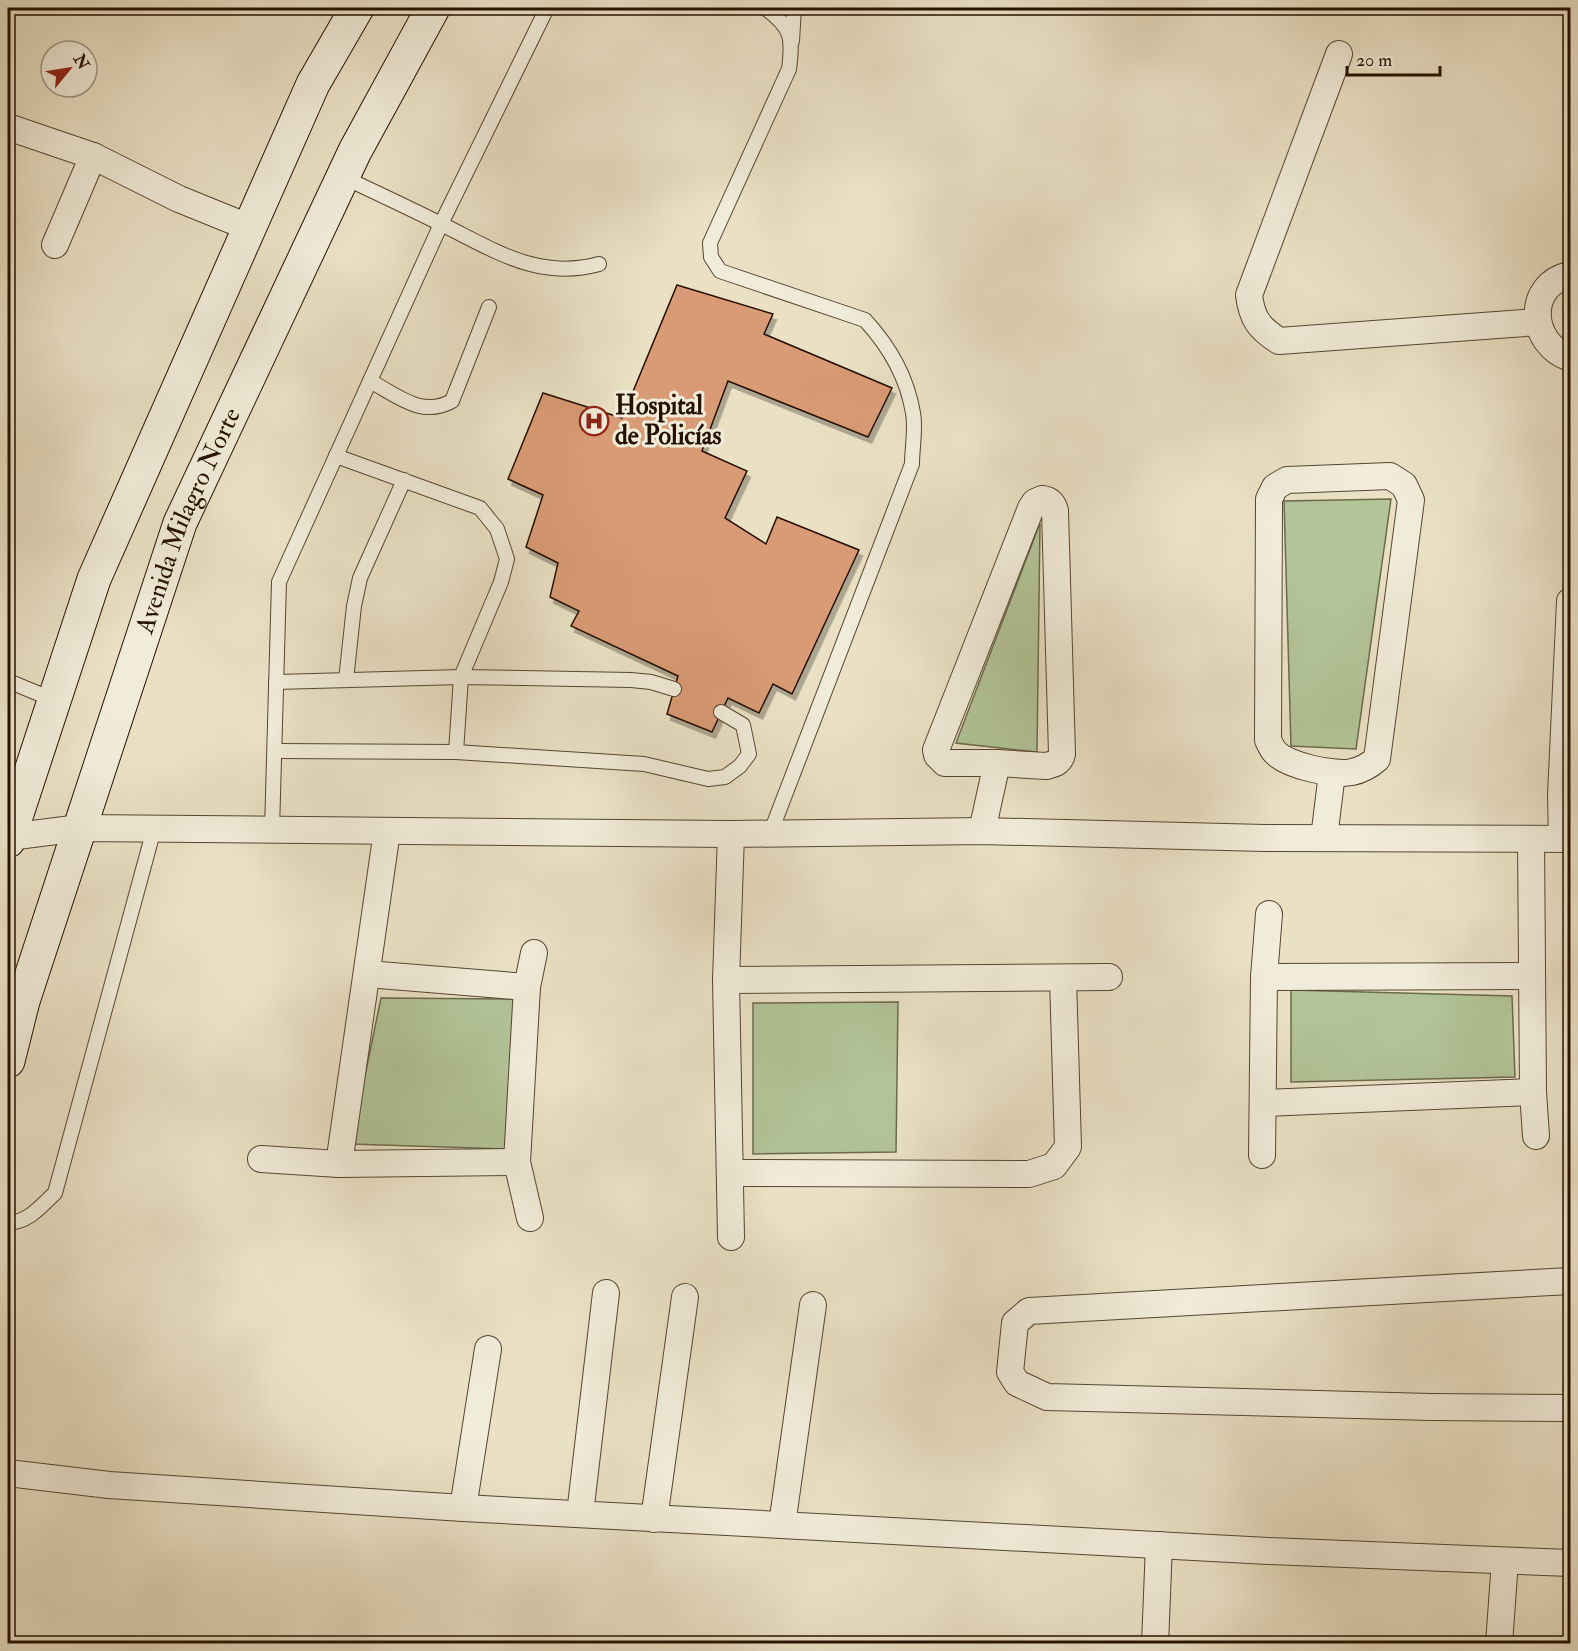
<svg xmlns="http://www.w3.org/2000/svg" width="1578" height="1651" font-family="'IM FELL Double Pica',serif">
  <style>
    .green { fill: #b2c498; stroke: #6c6a4c; stroke-width: 1.5 }
    .building { fill: #d99b74; stroke: #251100; stroke-width: 1.5; filter: url(#shadow) }
    .lines { fill: none; stroke-linecap: round; stroke-linejoin: round }
    .lane-casing { stroke: #564531; stroke-width: 16 }
    .street-casing { stroke: #564531; stroke-width: 28 }
    .secondary-casing { stroke: #251100; stroke-width: 35 }
    .lane { stroke: #f1ecd9; stroke-width: 14 }
    .street { stroke: #f1ecd9; stroke-width: 26 }
    .secondary { stroke: #f1ecd9; stroke-width: 33 }
    .labels { text-anchor: middle; dominant-baseline: central; stroke-width: 6; stroke-linejoin: round; paint-order: stroke }
    .poi-label { font-size: 26px; font-weight: bold; fill: #251100; stroke: #f1ecd9; text-anchor: start }
    .street-label { font-size: 26px; fill: #251100; stroke: #f1ecd9 }
  </style>
  <defs>
    <filter id="shadow"><feDropShadow dx="3.5" dy="6" stdDeviation="0" flood-color="#0004"/></filter>
  </defs>
  <rect width="100%" height="100%" fill="#eae1c5"/>
  <filter id="stains"><feTurbulence type="fractalNoise" baseFrequency=".00333" numOctaves="4"/><feColorMatrix values="0 0 0 0 .2 0 0 0 0 .09 0 0 0 0 .02 0 0 0 .5 -.17"/></filter>
  <radialGradient id="worn" r=".72"><stop offset=".6" stop-color="#630" stop-opacity="0"/><stop offset="1" stop-color="#630" stop-opacity=".3"/></radialGradient>
  <g class="green">
    <polygon points="1391,499 1356,749 1291,746 1284,501"/>
    <polygon points="1040,523 1037,752 956,743"/>
    <polygon points="1291,990 1512,996 1515,1077 1291,1082"/>
    <polygon points="381,998 515,999 506,1149 351,1144"/>
    <polygon points="898,1002 896,1152 753,1154 753,1003"/>
  </g>
  <polygon class="building" points="677,285 773,314 764,334 892,388 868,437 728,381 702,451 747,471 725,518 766,544 777,517 859,550 792,694 773,684 759,713 728,698 712,732 667,714 678,676 571,626 579,611 550,597 558,563 526,547 543,495 508,479 543,393 622,418"/>
  <g class="lines">
    <g class="lane-casing">
      <g id="lane">
        <path d="M765,8C792,27 793,38 789,69L710,243L711,257L720,271L865,320C889,346 907,377 913,413C916,429 912,448 912,464L770,834"/>
        <polyline points="792,41 794,8"/>
        <path d="M343,177C375,192 407,207 439,223C493,249 537,281 599,264"/>
        <path d="M370,381C398,396 422,418 452,401L489,307"/>
        <polyline points="336,456 480,508 497,529 507,559 501,582 461,677 456,752"/>
        <polyline points="346,680 354,606 360,578 404,480"/>
        <polyline points="8,681 54,700"/>
        <polyline points="276,682 461,677 631,680 651,682 674,689"/>
        <polyline points="275,751 456,752 644,764 708,779 725,777 740,766 749,754 743,725 721,712"/>
        <polyline points="272,830 279,582 441,224 547,8"/>
        <path d="M8,1222C27,1224 42,1205 55,1193L154,829"/>
      </g>
    </g>
    <g class="street-casing">
      <g id="street">
        <path d="M1339,54L1249,295C1252,319 1259,328 1279,341L1538,322"/>
        <polyline points="8,127 93,156 179,199 248,227"/>
        <polyline points="55,245 93,156"/>
        <path d="M1570,275C1526,284 1528,343 1570,358"/>
        <path d="M1390,476L1404,485L1411,500L1377,759C1370,765 1362,770 1352,772C1336,776 1287,766 1275,752C1272,749 1270,744 1268,740L1269,499L1275,487L1287,480Z"/>
        <path d="M1042,499C1050,500 1053,503 1055,511L1062,754C1060,762 1055,764 1046,766L997,763H945L937,755L936,750L1031,508L1035,502Z"/>
        <polyline points="982,831 997,763"/>
        <polyline points="9,837 80,828 731,834 982,831 1265,838 1570,839"/>
        <polyline points="1324,838 1332,773"/>
        <polyline points="1562,838 1561,796 1570,601"/>
        <polyline points="1531,839 1533,1092 1536,1136"/>
        <polyline points="367,974 527,987"/>
        <polyline points="1264,977 1531,976"/>
        <polyline points="726,980 1109,977"/>
        <polyline points="1264,1103 1533,1092"/>
        <polyline points="1262,1155 1264,977 1269,914"/>
        <polyline points="261,1159 339,1164 517,1162"/>
        <polyline points="339,1164 387,831"/>
        <polyline points="730,1173 1029,1174 1054,1166 1068,1147 1063,978"/>
        <polyline points="530,1218 517,1162 527,987 534,953"/>
        <polyline points="731,1237 726,980 731,834"/>
        <polyline points="1570,1281 1029,1311 1015,1323 1010,1372 1017,1383 1047,1397 1431,1407 1570,1408"/>
        <polyline points="8,1473 109,1485 463,1508 1268,1551 1570,1563"/>
        <polyline points="463,1508 488,1349"/>
        <polyline points="580,1514 606,1293"/>
        <polyline points="654,1519 685,1297"/>
        <polyline points="782,1525 813,1305"/>
        <polyline points="1155,1644 1159,1545"/>
        <polyline points="1499,1644 1505,1561"/>
      </g>
    </g>
    <g class="secondary-casing">
      <g id="secondary">
        <polyline points="8,841 94,579 313,84 357,8"/>
        <path id="s1" d="M8,1061L23,1001L180,523L355,151L433,8"/>
      </g>
    </g>
    <use href="#lane" class="lane"/>
    <use href="#street" class="street"/>
    <use href="#secondary" class="secondary"/>
  </g>
  <defs>
    <g id="hospital-ring" transform="scale(1.5)"><circle r="9.5" fill="#f1ecd9" stroke="#8f2418" stroke-width="1.5"/><path d="M-5-5h3v3.5h4V-5h3V5h-3V1.5h-4V5h-3Z" fill="#8f2418"/></g>
  </defs>
  <g fill-rule="evenodd">
    <use href="#hospital-ring" x="594" y="421"/>
  </g>
  <g class="labels">
    <g class="poi-label">
      <text x="615" y="406">Hospital<tspan x="615" dy="30">de Policías</tspan></text>
    </g>
    <g class="street-label">
      <text stroke="none"><textPath href="#s1" startOffset="570">Avenida Milagro Norte</textPath></text>
    </g>
  </g>
  <rect width="1578" height="1651" fill="none" stroke="#eae1c5" stroke-width="30"/>
  <rect x="9" y="9" width="1560" height="1633" fill="none" stroke="#251100" stroke-width="3"/>
  <rect x="15" y="15" width="1548" height="1621" fill="none" stroke="#251100" stroke-width="1.5"/>
  <g transform="translate(69 69) rotate(60)"><circle r="28" fill="#f1ecd9" stroke="#9f9482" stroke-width="1.5"/>
  <path d="M0-4.5L10 22L0 15L-10 22Z" fill="#8f2418"/>
  <text y="-9" font-size="16" font-weight="bold" text-anchor="middle" fill="#251100">N</text>
  </g>
  <path d="M1347 66v9h93v-9" fill="none" stroke="#251100" stroke-width="3"/>
  <text x="1356" y="66" font-size="18" fill="#251100" stroke="#f1ecd9" stroke-width="4.5" paint-order="stroke">20 m</text>
  <rect width="100%" height="100%" filter="url(#stains)"/>
  <rect width="100%" height="100%" fill="url(#worn)"/>
</svg>
